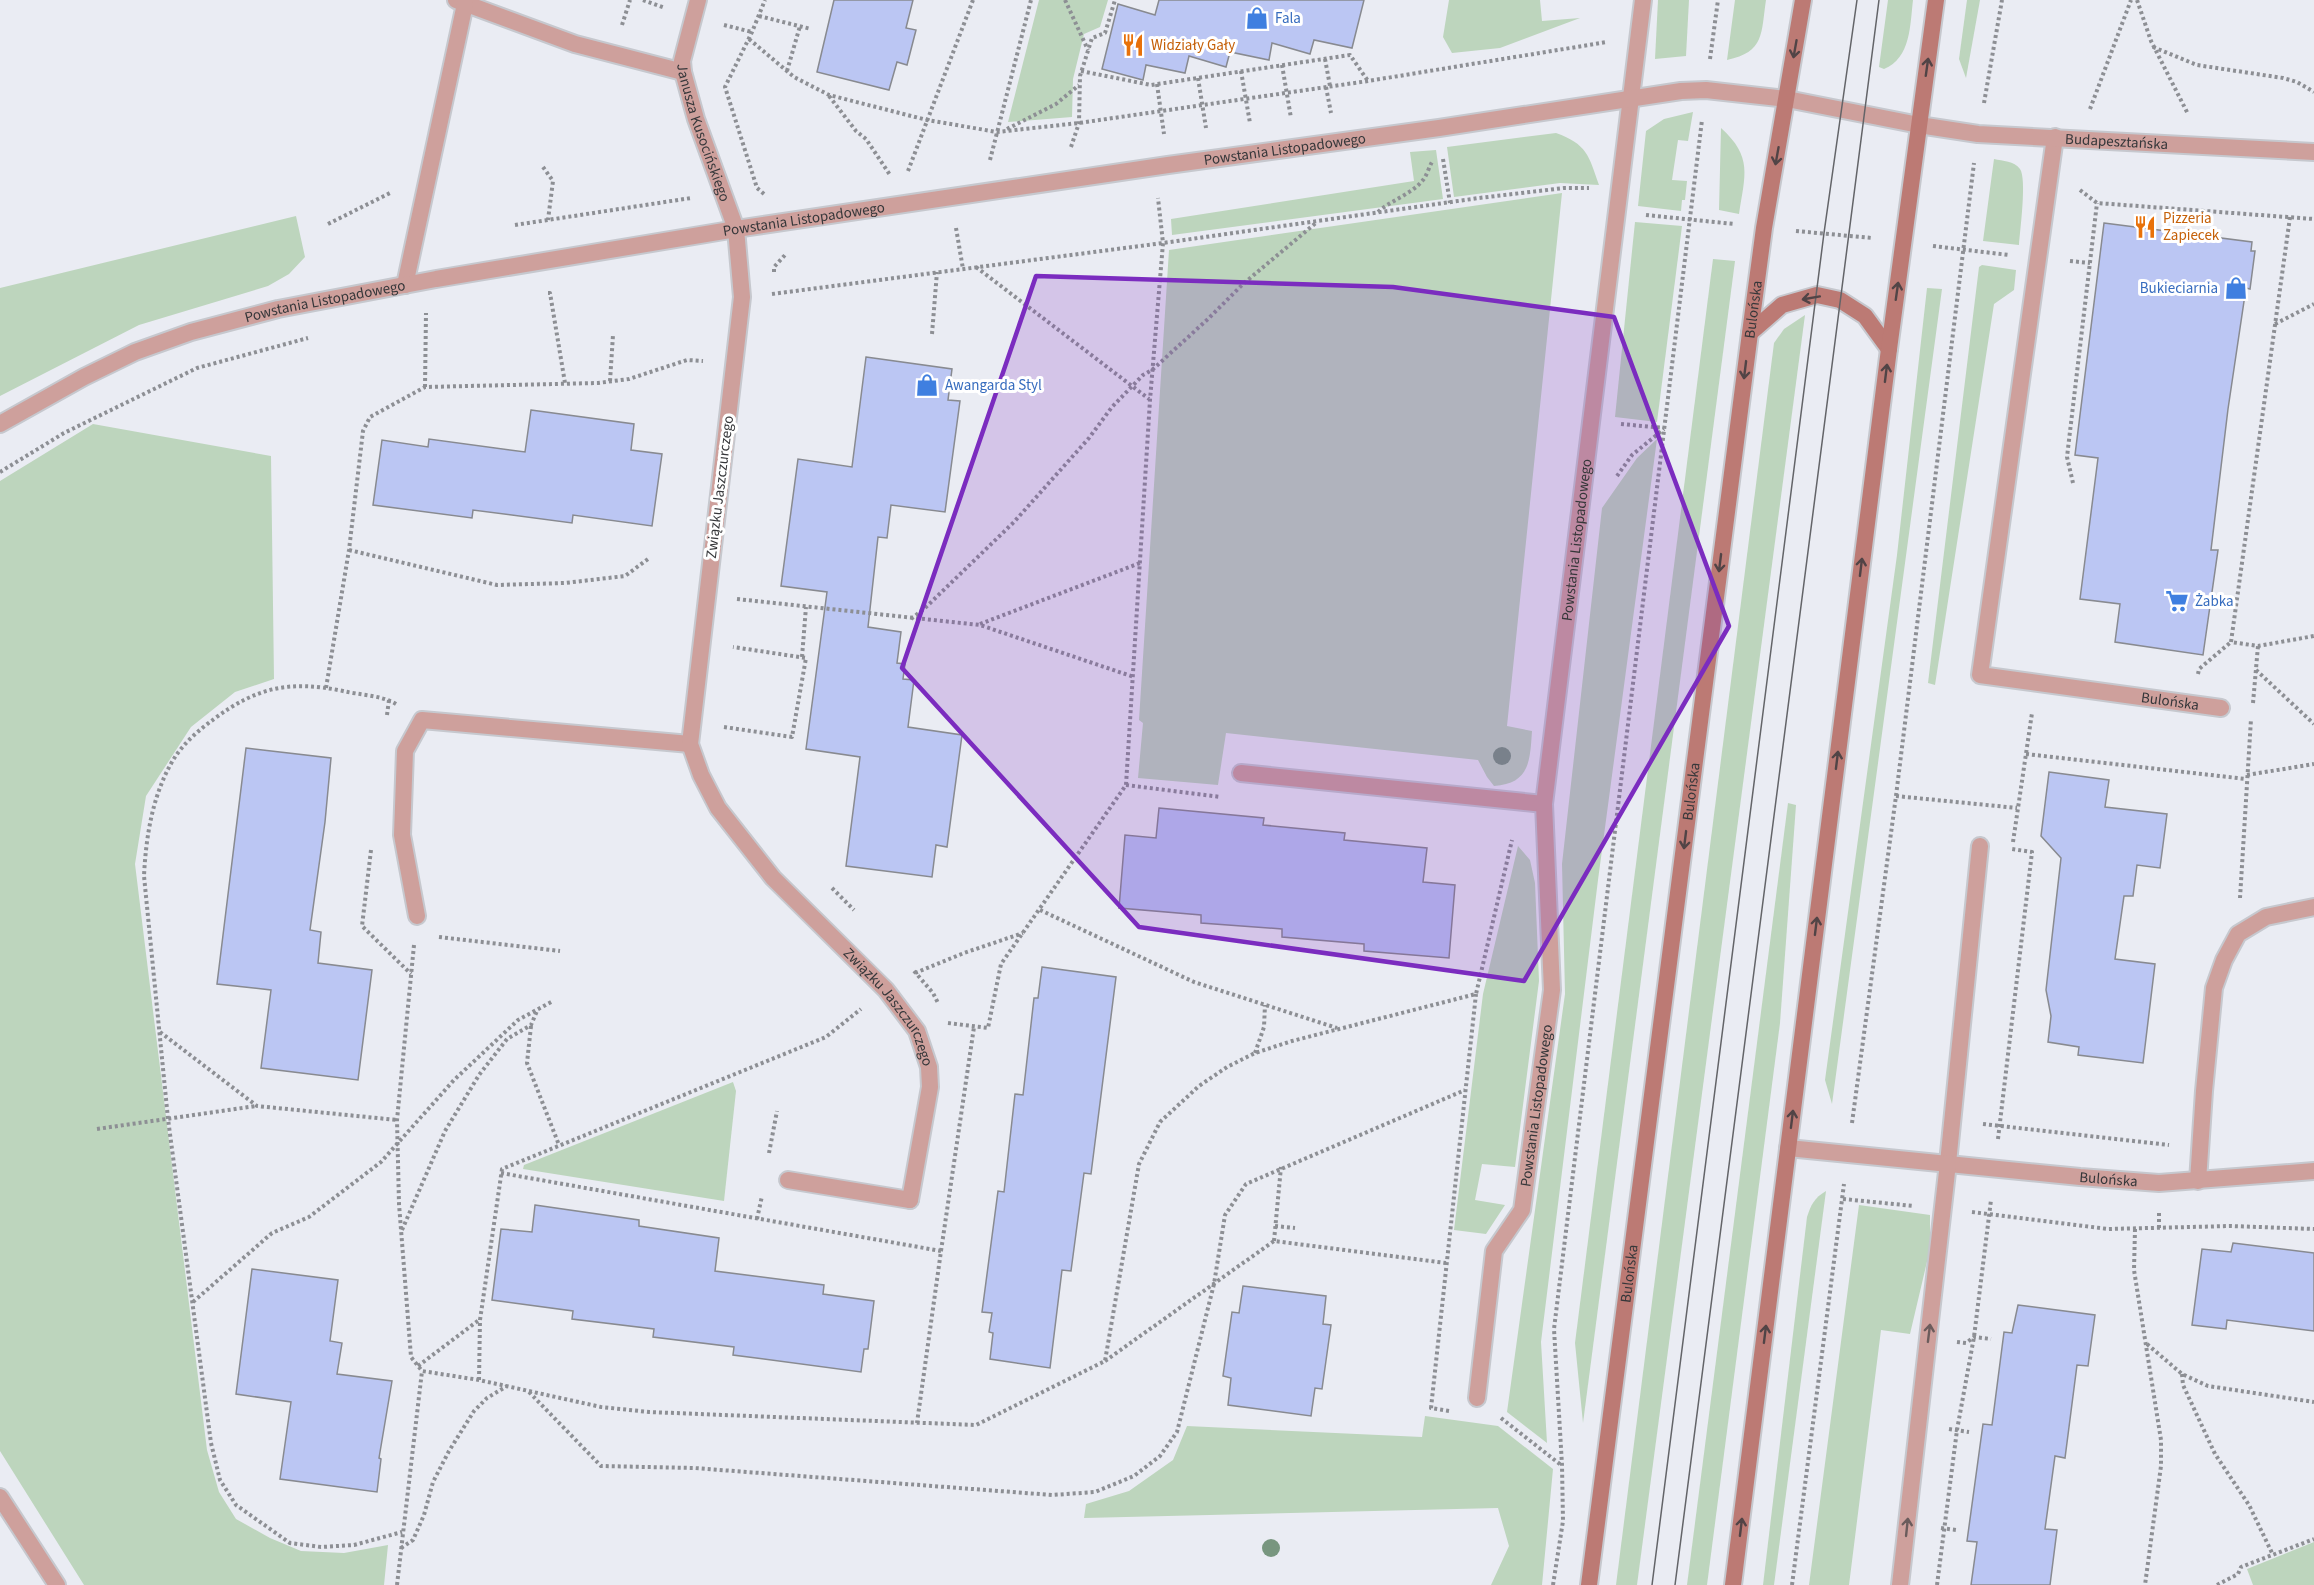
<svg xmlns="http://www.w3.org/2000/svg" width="2314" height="1585" font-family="'Source Sans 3',sans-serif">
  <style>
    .green { fill: #bdd5bd }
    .building { fill: #bbc6f3; stroke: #888a90; stroke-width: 1.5 }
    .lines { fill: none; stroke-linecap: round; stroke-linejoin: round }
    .service-casing { stroke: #c6c8ce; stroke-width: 20 }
    .minor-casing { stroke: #c6c8ce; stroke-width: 20 }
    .secondary-casing { stroke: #c6c8ce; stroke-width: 20 }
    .path { stroke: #8d8f94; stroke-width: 4; stroke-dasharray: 3 3; stroke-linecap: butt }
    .service { stroke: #cea09c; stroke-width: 16 }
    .minor { stroke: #cea09c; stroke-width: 16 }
    .secondary { stroke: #bc7a74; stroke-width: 16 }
    .tram { stroke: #636468; stroke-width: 1.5 }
    .tree { fill: #78967f }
    .oneway { stroke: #514446 }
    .oneway2 { stroke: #6b5c5c }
    .marked { fill: #7b2cbf; fill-opacity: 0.2; stroke: #7b2cbf; stroke-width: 4.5; stroke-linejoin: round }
    .labels { text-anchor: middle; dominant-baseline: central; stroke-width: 6; stroke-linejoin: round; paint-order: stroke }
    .shop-label { font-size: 15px; fill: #366cbe; stroke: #fff; text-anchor: start }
    .food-label { font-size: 15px; fill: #c56008; stroke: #fff; text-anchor: start }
    .street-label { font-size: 15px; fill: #36373a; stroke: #fff }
  </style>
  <rect width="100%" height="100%" fill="#eaecf3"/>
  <g class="green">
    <polygon points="1039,0 1108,0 1100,27 1084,34 1073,79 1072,117 1008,122"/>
    <polygon points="1449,0 1540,0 1542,21 1580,18 1500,48 1452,53 1443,37"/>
    <polygon points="1658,0 1689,0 1686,56 1655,59"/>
    <path d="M1735,0H1766C1761,33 1765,52 1727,60Z"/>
    <path d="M1888,0H1913C1910,25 1911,58 1884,69L1879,67Z"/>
    <polygon points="1967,0 1980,0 1966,78 1959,59"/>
    <polygon points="1693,112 1688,141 1678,140 1672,180 1687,181 1685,200 1682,200 1681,211 1638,206 1646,131 1664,119"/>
    <path d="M1721,128C1753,157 1745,175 1739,214L1719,210Z"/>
    <path d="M1556,133C1587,144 1589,156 1599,185L1560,183L1454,197L1447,147Z"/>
    <polygon points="1436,150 1443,199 1172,235 1171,219 1414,181 1410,152"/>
    <path d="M1994,159C2003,161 2014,161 2020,169C2027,179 2020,230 2019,245L1983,241Z"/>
    <path d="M1562,193L1507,726L1532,731C1530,760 1530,784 1494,786L1487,777L1478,760L1226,733L1218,785L1138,778L1143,723L1139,720L1169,250Z"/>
    <polygon points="296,216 305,257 289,274 268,286 139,325 0,396 0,288"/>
    <polygon points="1635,222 1682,226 1657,422 1615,417"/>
    <polygon points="1713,259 1735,261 1583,1423 1575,1343"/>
    <polygon points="1982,265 2016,270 2014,290 1994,304 1935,685 1928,683 1979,267"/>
    <polygon points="1927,288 1942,289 1832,1104 1825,1080 1897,555"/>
    <polygon points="1805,315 1637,1585 1616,1585 1774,343 1784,329"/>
    <polygon points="93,424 271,456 274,679 235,692 191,727 146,796 135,864 207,1450 219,1492 236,1519 270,1538 301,1551 344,1553 388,1545 384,1585 84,1585 0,1451 0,481"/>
    <polygon points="1657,439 1598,880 1541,1342 1547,1443 1507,1412 1565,994 1562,864 1602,508 1637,458"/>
    <polygon points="1788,803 1796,805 1780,1023 1707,1585 1687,1585"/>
    <polygon points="1518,846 1530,860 1535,883 1539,981 1515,1167 1482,1164 1475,1200 1505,1205 1486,1234 1454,1230 1483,994"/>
    <polygon points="733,1082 736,1091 724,1201 523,1169 524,1165"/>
    <path d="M1826,1191L1774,1585H1763L1807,1217C1811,1205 1814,1198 1826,1191Z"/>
    <polygon points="1859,1205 1930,1215 1930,1249 1910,1334 1881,1330 1849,1585 1809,1585"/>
    <polygon points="1425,1416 1498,1426 1553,1469 1542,1585 1491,1585 1509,1546 1498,1508 1084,1518 1086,1504 1129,1491 1173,1460 1187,1426 1422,1437"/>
    <polygon points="2314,1542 2314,1585 2253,1585 2247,1569"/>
  </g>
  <g class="building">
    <polygon points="834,0 913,0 906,28 916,30 907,65 897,62 889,90 817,72"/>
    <polygon points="1159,0 1364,0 1352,48 1314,40 1310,54 1272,43 1269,60 1230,52 1226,67 1189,56 1185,73 1146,65 1143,80 1102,69 1118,4 1155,15"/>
    <polygon points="2104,223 2252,242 2251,251 2255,251 2250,289 2246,288 2228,409 2211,550 2218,550 2203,655 2115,642 2120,604 2080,599 2098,458 2075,455"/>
    <polygon points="866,357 952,369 948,400 960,401 945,512 891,505 887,538 878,537 868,627 901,632 897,663 905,664 903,679 914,680 908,727 962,735 947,847 936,845 932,877 846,866 860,757 806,749 827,592 781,586 798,459 852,467"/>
    <polygon points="531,410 634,424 631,450 662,454 652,526 573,515 572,523 473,510 472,518 373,505 382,440 428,447 429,439 525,452"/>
    <polygon points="246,748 331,758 325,822 310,930 321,932 318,963 372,970 358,1080 261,1068 271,990 217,984"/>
    <polygon points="2049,772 2109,780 2105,807 2167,814 2160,868 2137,865 2133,896 2124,896 2115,959 2155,964 2143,1063 2078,1055 2079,1047 2048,1042 2051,1016 2046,990 2061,858 2041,836"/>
    <polygon points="1159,808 1264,818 1263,825 1345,833 1344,840 1427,848 1423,882 1455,885 1449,958 1364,951 1364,944 1282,937 1282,929 1201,923 1201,915 1119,908 1125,835 1156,838"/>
    <polygon points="1042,967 1116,977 1091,1174 1084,1173 1071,1271 1062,1270 1050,1368 990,1359 993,1333 989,1332 992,1313 982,1312 998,1191 1004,1192 1015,1094 1023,1095 1034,998 1038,998"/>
    <polygon points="535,1205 639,1220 639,1226 719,1238 715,1271 824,1285 823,1294 874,1301 868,1349 864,1349 861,1372 733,1355 734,1347 653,1337 654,1329 572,1319 573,1311 492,1300 501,1229 532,1232"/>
    <polygon points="2233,1243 2314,1253 2314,1331 2227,1320 2226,1329 2192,1325 2202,1249 2231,1252"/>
    <polygon points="252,1269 338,1280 330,1341 342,1343 337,1374 392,1381 379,1458 381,1459 377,1492 280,1479 291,1402 236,1394"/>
    <polygon points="1243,1286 1326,1296 1323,1324 1331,1325 1322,1389 1315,1388 1311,1416 1228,1405 1231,1378 1223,1376 1232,1312 1239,1313"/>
    <polygon points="2018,1305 2095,1315 2088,1366 2077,1365 2065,1458 2055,1456 2045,1529 2057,1530 2050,1585 1971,1585 1977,1542 1967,1541 1983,1424 1992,1425 2004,1332 2012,1333"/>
  </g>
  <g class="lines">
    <g class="service-casing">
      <g id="service">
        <polyline points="456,0 575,44 683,72"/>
        <path id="s1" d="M2055,137L1980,675L2221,708"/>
        <polyline points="405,285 465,4"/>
        <polyline points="1241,773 1544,804"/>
        <polyline points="417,916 402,835 405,751 422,720 690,744"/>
        <polyline points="1948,1163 1980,846"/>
        <polyline points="788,1180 910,1200"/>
        <polyline points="2198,1181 2204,1091 2214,988 2224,960 2238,934 2266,917 2314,907"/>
        <path id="s2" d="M1477,1398L1494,1251L1522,1210L1552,990L1544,804L1643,0"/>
      </g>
    </g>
    <g class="minor-casing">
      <g id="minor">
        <path id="s3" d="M698,0L682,61L683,72L696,119L736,229L742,297L690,744L701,775L718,808L773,878L886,990L917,1031L929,1067L930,1087L910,1200"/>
        <path id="s4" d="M0,424L84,377L135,352L191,332L278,309L436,279L736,229L1168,165L1439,128L1681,91L1706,90L1787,99L1919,125L1978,134L2314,152"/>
        <path id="s5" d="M1788,1148L2080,1177L2159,1183L2314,1171"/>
        <polyline points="0,1497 57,1585"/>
        <polyline points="1900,1585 1948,1163"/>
      </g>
    </g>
    <g class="secondary-casing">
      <g id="secondary">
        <polyline points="1750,333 1782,305 1817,295 1840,300 1865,316 1889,349"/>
        <path id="s6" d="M1589,1585L1750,333L1764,228L1803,0"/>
        <polyline points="1733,1585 1889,349 1936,0"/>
      </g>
    </g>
    <g class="path">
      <polyline points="643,0 665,8"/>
      <polyline points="1065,0 1088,50"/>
      <polyline points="2137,0 2151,41 2188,114"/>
      <polyline points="759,16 811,29"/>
      <polyline points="622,25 630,0"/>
      <polyline points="724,25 752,32"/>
      <polyline points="749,39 794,77 829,95 927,120 997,132 1079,123 1368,81 1607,42"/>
      <polyline points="2153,47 2197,65 2283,78 2297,82 2314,92"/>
      <polyline points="1325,59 1330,86"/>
      <polyline points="1710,59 1718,0"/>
      <polyline points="1282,65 1291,118"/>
      <polyline points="787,71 800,26"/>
      <polyline points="1081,71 1151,85 1350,55 1368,81"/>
      <polyline points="1241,71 1250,123"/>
      <polyline points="1198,78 1206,128"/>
      <polyline points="1157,84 1164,134"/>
      <polyline points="1326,87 1331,113"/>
      <polyline points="829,96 856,131 866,139 890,175"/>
      <polyline points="1984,103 2002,0"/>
      <polyline points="2090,109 2131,0"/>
      <polyline points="1007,129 1056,104 1079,85"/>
      <polyline points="1071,147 1079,123 1080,76 1092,38 1105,33 1115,0"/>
      <polyline points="1443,159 1450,203"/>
      <polyline points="990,160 1031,0"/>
      <polyline points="543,167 553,181 548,220"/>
      <polyline points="908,171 973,0"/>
      <polyline points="2080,190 2097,203 2314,219"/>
      <polyline points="764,194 757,188 725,87 752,32 765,0"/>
      <path d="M1378,212C1391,200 1412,194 1423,180C1427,175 1429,167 1432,162"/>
      <polyline points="1646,215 1734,224"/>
      <polyline points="2290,217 2231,642 2258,646 2314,636"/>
      <polyline points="328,224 392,192"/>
      <polyline points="515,225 691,198"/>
      <polyline points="956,228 963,269"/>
      <polyline points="1796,231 1872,238"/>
      <polyline points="1933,246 2009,255"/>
      <polyline points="2070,261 2090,263"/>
      <polyline points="976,267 1149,399"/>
      <polyline points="774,272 774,267 786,254"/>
      <polyline points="548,293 550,293 565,383"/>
      <polyline points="772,294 1163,243 1479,198 1564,188 1589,188"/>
      <polyline points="2275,324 2314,304"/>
      <polyline points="932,334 937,272"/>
      <polyline points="610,381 613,335"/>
      <polyline points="425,387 426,313"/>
      <polyline points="1621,424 1664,428"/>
      <polyline points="0,472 64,433 197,368 308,338"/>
      <polyline points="1617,476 1632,455 1664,429"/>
      <polyline points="2073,483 2067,457 2097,203"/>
      <polyline points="349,550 497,585 565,583 625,576 648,559"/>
      <polyline points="737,599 980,625 1134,677"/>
      <polyline points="911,619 925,608 1014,522 1089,438 1112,407 1143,375 1152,370 1208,319 1243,284 1317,222"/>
      <polyline points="980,624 1140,563"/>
      <polyline points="802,657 806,607"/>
      <polyline points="2256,670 2314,724"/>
      <polyline points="2198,674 2199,669 2231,642"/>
      <polyline points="326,688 349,550 363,431 370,417 425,387 598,383 629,379 687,360 703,361"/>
      <polyline points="2253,703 2258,646"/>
      <path d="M396,704C381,695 359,695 343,691C290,680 257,687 214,719C200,729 184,743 175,757C153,792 146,835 144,876L168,1119L211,1443L220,1480L236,1505L290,1543L321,1547L354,1545L402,1532"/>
      <polyline points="387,715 389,700"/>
      <polyline points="724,727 792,737 806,658 733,647"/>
      <polyline points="2026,754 2246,779"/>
      <polyline points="2247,775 2314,764"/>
      <polyline points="1126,785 1221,797"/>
      <polyline points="1896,796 2017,808"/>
      <polyline points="2013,842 2032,713"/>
      <polyline points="371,850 362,926 411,974"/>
      <polyline points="832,888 854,910"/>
      <polyline points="2240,898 2251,719"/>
      <polyline points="1040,910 1194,982 1337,1028"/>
      <polyline points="439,937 560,951"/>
      <polyline points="414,945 397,1120 399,1204 411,1357 422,1371 479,1380 601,1407 649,1412 976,1425 1105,1361 1139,1164 1160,1122 1199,1086 1227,1067 1255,1053 1292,1041 1476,994 1512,840"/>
      <polyline points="914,971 933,993 938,1003"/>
      <polyline points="915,973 964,953 1023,933"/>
      <polyline points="948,1023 988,1028 1001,964 1126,785 1150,400 1163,243 1158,198"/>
      <polyline points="531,1026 527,1063 559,1145"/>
      <polyline points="160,1032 257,1106 397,1120"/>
      <polyline points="1255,1053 1264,1027 1265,1005"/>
      <polyline points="1852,1123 1896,796 1974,163"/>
      <polyline points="1983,1124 2169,1145"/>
      <polyline points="97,1129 256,1106"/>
      <polyline points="1998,1139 2032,852 2012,849"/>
      <polyline points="769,1153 777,1111"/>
      <polyline points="501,1173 941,1251 917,1423"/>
      <polyline points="1843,1199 1914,1206"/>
      <polyline points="1972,1212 2108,1229 2231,1226 2314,1229"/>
      <polyline points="2159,1213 2159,1228"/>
      <polyline points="757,1219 762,1196"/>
      <polyline points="1275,1226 1295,1228"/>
      <polyline points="2135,1229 2134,1270 2161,1440 2161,1466 2145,1585"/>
      <polyline points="402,1230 445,1131 479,1075 507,1039 531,1025 537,1011"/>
      <polyline points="1274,1241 1281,1167"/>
      <polyline points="941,1251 974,1027"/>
      <polyline points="193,1302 272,1233 309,1217 381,1162 454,1080 518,1020 553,1001"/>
      <polyline points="1957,1342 1966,1343 1974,1337 1991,1339"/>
      <polyline points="2147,1344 2182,1374 2208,1386 2314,1402"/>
      <polyline points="1105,1361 1274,1241 1446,1263"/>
      <polyline points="418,1366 479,1320"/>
      <polyline points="2182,1374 2183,1385 2215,1454 2249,1505 2273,1555"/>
      <polyline points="479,1380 480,1320 502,1169 826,1037 861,1009"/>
      <polyline points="529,1392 601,1466 694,1468 1052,1495 1095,1492 1134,1476 1160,1456 1177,1432 1214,1284 1225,1215 1246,1184 1465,1090"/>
      <polyline points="1449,1411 1431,1408 1476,994"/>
      <polyline points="1501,1418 1561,1465"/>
      <polyline points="1949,1429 1969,1432"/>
      <polyline points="1941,1528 1956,1530"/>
      <polyline points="401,1548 413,1540 424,1515 433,1482 449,1451 474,1411 487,1398 507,1386"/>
      <polyline points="397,1585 422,1371"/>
      <polyline points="1553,1585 1563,1521 1562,1465 1554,1329 1702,120"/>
      <polyline points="1792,1585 1844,1184"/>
      <polyline points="1937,1585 1957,1430 1974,1337 1991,1200"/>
      <polyline points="2217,1585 2238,1574 2241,1567 2314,1539"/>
    </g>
    <use href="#service" class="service"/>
    <use href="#minor" class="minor"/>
    <use href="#secondary" class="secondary"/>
    <g class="tram">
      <polyline points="1652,1585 1824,233 1857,0"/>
      <polyline points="1675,1585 1879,0"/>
    </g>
  </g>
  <g class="tree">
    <circle cx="1502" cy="756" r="9"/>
    <circle cx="1271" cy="1548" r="9"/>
  </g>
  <defs><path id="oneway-shaft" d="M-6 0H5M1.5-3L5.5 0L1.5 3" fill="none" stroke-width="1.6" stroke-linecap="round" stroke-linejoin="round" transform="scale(1.5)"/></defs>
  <g class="oneway">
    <use href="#oneway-shaft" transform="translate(1795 49) rotate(100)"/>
    <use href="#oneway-shaft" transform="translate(1927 67) rotate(-82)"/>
    <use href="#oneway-shaft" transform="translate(1777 156) rotate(100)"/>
    <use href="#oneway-shaft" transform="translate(1897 291) rotate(-82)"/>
    <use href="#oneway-shaft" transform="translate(1811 298) rotate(170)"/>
    <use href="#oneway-shaft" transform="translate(1745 370) rotate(97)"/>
    <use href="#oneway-shaft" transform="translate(1886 373) rotate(-83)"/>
    <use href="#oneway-shaft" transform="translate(1720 563) rotate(97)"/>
    <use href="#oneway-shaft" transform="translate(1861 567) rotate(-83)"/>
    <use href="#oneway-shaft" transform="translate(1837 760) rotate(-83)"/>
    <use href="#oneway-shaft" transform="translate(1685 840) rotate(97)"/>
    <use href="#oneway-shaft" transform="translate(1816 926) rotate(-83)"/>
    <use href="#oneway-shaft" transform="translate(1792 1119) rotate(-83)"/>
    <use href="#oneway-shaft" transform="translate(1765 1334) rotate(-83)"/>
    <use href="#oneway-shaft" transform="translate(1741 1527) rotate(-83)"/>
  </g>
  <g class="oneway2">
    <use href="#oneway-shaft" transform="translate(1929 1333) rotate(-83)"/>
    <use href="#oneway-shaft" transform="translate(1907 1527) rotate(-84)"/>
  </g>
  <path class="marked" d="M1036,276L1393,287L1614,317L1729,626L1524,981L1139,927L902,668Z"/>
  <defs>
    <g id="shop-bare" transform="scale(1.8)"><path d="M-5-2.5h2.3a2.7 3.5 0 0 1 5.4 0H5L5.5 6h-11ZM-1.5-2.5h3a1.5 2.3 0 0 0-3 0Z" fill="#3f7fe0" stroke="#fff" stroke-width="2.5" paint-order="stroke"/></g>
    <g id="restaurant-bare" transform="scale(1.8)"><path d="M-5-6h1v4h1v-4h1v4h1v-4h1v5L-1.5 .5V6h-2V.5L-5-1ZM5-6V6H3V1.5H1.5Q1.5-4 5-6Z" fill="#e8710a" stroke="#fff" stroke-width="2.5" paint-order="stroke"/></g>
    <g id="supermarket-bare" transform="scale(1.8)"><path d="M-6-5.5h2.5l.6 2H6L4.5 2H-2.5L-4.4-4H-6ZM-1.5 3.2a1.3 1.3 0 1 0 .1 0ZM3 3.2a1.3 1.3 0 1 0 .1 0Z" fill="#3f7fe0" stroke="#fff" stroke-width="2.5" paint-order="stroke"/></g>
  </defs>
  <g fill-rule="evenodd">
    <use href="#shop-bare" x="1257" y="18"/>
    <use href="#restaurant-bare" x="1133" y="45"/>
    <use href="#restaurant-bare" x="2145" y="227"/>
    <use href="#shop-bare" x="2236" y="288"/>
    <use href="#shop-bare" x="927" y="385"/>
    <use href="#supermarket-bare" x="2177" y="601"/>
  </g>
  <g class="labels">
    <g class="shop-label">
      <text x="1275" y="18">Fala</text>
      <text x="2218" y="288" text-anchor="end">Bukieciarnia</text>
      <text x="945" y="385">Awangarda Styl</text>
      <text x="2195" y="601">Żabka</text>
    </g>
    <g class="food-label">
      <text x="1151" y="45">Widziały Gały</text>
      <text x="2163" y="218">Pizzeria<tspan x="2163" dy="17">Zapiecek</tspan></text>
    </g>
    <g class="street-label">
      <text stroke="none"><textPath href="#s3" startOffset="138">Janusza Kusocińskiego</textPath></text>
      <text stroke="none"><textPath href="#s4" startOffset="2162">Budapesztańska</textPath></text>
      <text stroke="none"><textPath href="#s4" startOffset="1322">Powstania Listopadowego</textPath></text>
      <text stroke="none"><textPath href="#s4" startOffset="836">Powstania Listopadowego</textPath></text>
      <text stroke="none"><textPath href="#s4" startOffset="350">Powstania Listopadowego</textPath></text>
      <text stroke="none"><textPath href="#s6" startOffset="1286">Bulońska</textPath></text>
      <text transform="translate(720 487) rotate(-83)">Związku Jaszczurczego</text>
      <text stroke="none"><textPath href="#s2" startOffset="872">Powstania Listopadowego</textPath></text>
      <text stroke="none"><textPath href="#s1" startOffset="735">Bulońska</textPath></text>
      <text stroke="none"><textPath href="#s6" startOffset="800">Bulońska</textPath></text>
      <text stroke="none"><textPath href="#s3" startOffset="1092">Związku Jaszczurczego</textPath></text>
      <text stroke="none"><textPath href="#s2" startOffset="303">Powstania Listopadowego</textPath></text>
      <text stroke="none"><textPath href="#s5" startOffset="322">Bulońska</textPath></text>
      <text stroke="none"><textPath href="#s6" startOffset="314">Bulońska</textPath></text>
    </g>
  </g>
</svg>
